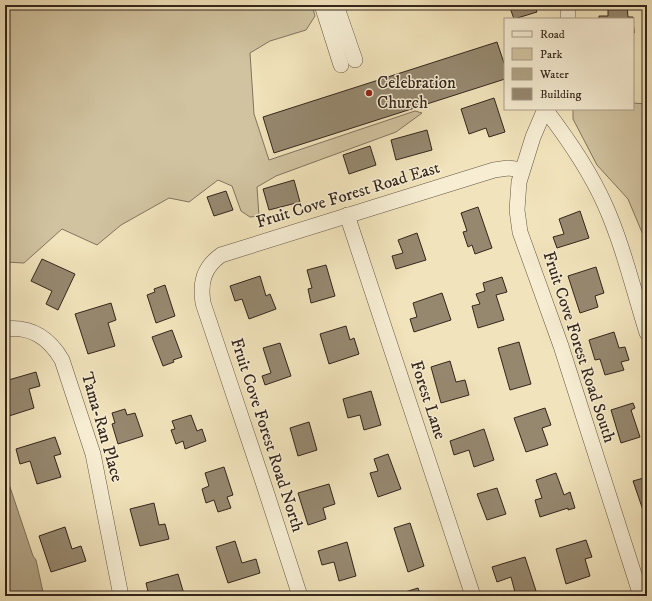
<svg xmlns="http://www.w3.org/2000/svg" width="652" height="601" font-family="'IM FELL DW Pica',serif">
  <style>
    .green { fill: #d1c3a0; stroke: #82745e }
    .water { fill: #b1a385; stroke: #7f715b }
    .building { fill: #96886f; stroke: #34261c }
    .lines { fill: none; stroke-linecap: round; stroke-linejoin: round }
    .minor-casing { stroke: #635544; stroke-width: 16 }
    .minor { stroke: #f6edd3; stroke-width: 15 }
    .poi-dot { fill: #8f2418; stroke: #f6edd3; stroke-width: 1.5 }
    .labels { text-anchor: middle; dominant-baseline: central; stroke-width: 3; stroke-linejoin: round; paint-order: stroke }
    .poi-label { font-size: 17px; fill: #34261c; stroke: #f6edd3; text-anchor: start }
    .street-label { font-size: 17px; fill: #34261c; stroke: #f6edd3 }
  </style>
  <rect width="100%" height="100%" fill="#f1e3bb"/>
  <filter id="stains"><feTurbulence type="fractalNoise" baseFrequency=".005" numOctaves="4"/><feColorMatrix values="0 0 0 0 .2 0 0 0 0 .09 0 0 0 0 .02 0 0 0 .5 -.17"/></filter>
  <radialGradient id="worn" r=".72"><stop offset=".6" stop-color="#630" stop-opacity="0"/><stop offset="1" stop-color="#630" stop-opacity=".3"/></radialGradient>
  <g class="green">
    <polygon points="5,5 312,5 315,16 306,30 270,41 250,53 254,114 269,160 415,111 422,113 396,132 276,176 257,187 259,216 250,217 241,211 232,186 218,180 189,202 169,198 121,225 97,245 62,229 24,263 5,262"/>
    <polygon points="633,103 647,104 647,253 646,242 628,199 597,165 573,119 573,109 633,109"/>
  </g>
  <polygon class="water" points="5,472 33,556 36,560 43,592 42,596 5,596"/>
  <g class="building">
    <polygon points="509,5 534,5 537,12 514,19"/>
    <polygon points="608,5 627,5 628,17 633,17 634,33 633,19 599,19 599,16 608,16"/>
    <polygon points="497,42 505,66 505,79 274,153 263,117"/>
    <polygon points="494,98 505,132 489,137 486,128 469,134 461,109"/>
    <polygon points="427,130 432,150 396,160 391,140"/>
    <polygon points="370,146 376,165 349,174 343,155"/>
    <polygon points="294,180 300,202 269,210 263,189"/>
    <polygon points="226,191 233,210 214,216 207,197"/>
    <polygon points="478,207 492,248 475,254 472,245 468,247 463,232 467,231 461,213"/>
    <polygon points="580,211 589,238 557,248 553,237 564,234 559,219"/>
    <polygon points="417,233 426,260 396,269 392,256 403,253 398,240"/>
    <polygon points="42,259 75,274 58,310 46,304 52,291 31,281"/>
    <polygon points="326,265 335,296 311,303 308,289 312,288 307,270"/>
    <polygon points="5,266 8,267 6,294 5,293"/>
    <polygon points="596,267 604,293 595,296 598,307 580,313 568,276"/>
    <polygon points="260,276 266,296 270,294 276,309 249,319 242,299 235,301 230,286"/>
    <polygon points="502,277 507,292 496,295 504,320 478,328 472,306 480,304 476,294 485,291 483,283"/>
    <polygon points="165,285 175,316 156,323 147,295 155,292 154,289"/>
    <polygon points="442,293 451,320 414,332 410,319 417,317 413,303"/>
    <polygon points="111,303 116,320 108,323 115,346 88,354 75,314"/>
    <polygon points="346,326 350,340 354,338 359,354 329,364 320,334"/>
    <polygon points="172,330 182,357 173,360 174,362 163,366 152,337"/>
    <polygon points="614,332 619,348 625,347 629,360 621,362 624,370 605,375 600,359 595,360 589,340"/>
    <polygon points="519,342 531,384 510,390 498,348"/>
    <polygon points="280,343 291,376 265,385 262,376 271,373 263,348"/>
    <polygon points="450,361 456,382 465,380 469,395 441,403 431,367"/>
    <polygon points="36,372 40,386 29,389 34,408 9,416 5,404 5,381"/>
    <polygon points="371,391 381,425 364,430 360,415 348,418 343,399"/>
    <polygon points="633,403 635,408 631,410 640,437 621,443 611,410"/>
    <polygon points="545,408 551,425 542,428 548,445 526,452 514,418"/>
    <polygon points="125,409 127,415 135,413 143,436 118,444 112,424 115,423 112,413"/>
    <polygon points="191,415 197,431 202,429 206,441 185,449 183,441 176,444 171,430 175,429 172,421"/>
    <polygon points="309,422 317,450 298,456 290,428"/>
    <polygon points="484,429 494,460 474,467 469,450 454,455 450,441"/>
    <polygon points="55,437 61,454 54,456 61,477 37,484 30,461 20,464 16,449"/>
    <polygon points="388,454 401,489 378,497 370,473 378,471 374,459"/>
    <polygon points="224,467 233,495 227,497 231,508 218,512 214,500 206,503 202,489 209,486 205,473"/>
    <polygon points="556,473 564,495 570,492 575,508 568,510 568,508 540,517 535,500 542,498 536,480"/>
    <polygon points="647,477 647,516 645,516 633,481"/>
    <polygon points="329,484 335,504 323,508 326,519 308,525 298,493"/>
    <polygon points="497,488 506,514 487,520 477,494"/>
    <polygon points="154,503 159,525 165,524 169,539 140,546 130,509"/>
    <polygon points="410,523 424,566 408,572 394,528"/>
    <polygon points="65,527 72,549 81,546 86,561 51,572 39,536"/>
    <polygon points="586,540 592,557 585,559 590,576 566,584 556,549"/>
    <polygon points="235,541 242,563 256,559 260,573 228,583 216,547"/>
    <polygon points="347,542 356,576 339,581 334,562 322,565 318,551"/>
    <polygon points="525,557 537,594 531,596 516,596 511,577 497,582 492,567"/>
    <polygon points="178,574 184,594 190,593 191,596 149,596 146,583"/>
    <polygon points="418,588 421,596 403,596 402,593"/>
  </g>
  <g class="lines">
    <g class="minor-casing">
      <g id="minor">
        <polyline points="322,5 341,65"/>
        <polyline points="336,5 355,60"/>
        <polyline points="568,19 568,5"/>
        <polyline points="545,109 533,137 519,182 517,210 520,232 561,346 641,596"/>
        <path d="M545,109C568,139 590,171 605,205C623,245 634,292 647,333"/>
        <polyline points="347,215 473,596"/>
        <path d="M5,329C32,326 49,338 62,360L93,454L121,596"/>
        <path d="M300,596L263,482L203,303C200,283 203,268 221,255L494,170L508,168L522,170"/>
      </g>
    </g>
    <use href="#minor" class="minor"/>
  </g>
  <circle class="poi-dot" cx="369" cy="93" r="4"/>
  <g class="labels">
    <g class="poi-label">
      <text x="377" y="83">Celebration<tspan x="377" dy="20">Church</tspan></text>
    </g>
    <g class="street-label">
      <text transform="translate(348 195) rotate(-17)">Fruit Cove Forest Road East</text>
      <text transform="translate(579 347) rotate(72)">Fruit Cove Forest Road South</text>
      <text transform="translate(428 400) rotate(72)">Forest Lane</text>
      <text transform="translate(102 427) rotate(74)">Tama-Ran Place</text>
      <text transform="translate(267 435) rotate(72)">Fruit Cove Forest Road North</text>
    </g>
  </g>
  <rect width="652" height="601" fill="none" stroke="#f1e3bb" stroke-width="20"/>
  <rect x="6" y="6" width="640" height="589" fill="none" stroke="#34261c" stroke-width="2"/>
  <rect x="10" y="10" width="632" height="581" fill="none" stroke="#34261c"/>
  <rect x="504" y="18" width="130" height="92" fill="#f6edd3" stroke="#a89d8a"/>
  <rect x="512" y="31" width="20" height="6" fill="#f6edd3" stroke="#a89d8a"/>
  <text x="540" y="38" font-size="12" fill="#34261c">Road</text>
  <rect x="512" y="48" width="20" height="12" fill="#d1c3a0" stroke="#a89d8a"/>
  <text x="540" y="58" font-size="12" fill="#34261c">Park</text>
  <rect x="512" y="68" width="20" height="12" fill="#b1a385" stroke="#a89d8a"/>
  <text x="540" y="78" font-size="12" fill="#34261c">Water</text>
  <rect x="512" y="88" width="20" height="12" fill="#96886f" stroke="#a89d8a"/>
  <text x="540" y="98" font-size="12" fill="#34261c">Building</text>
  <rect width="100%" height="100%" filter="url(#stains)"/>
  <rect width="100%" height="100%" fill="url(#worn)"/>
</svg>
